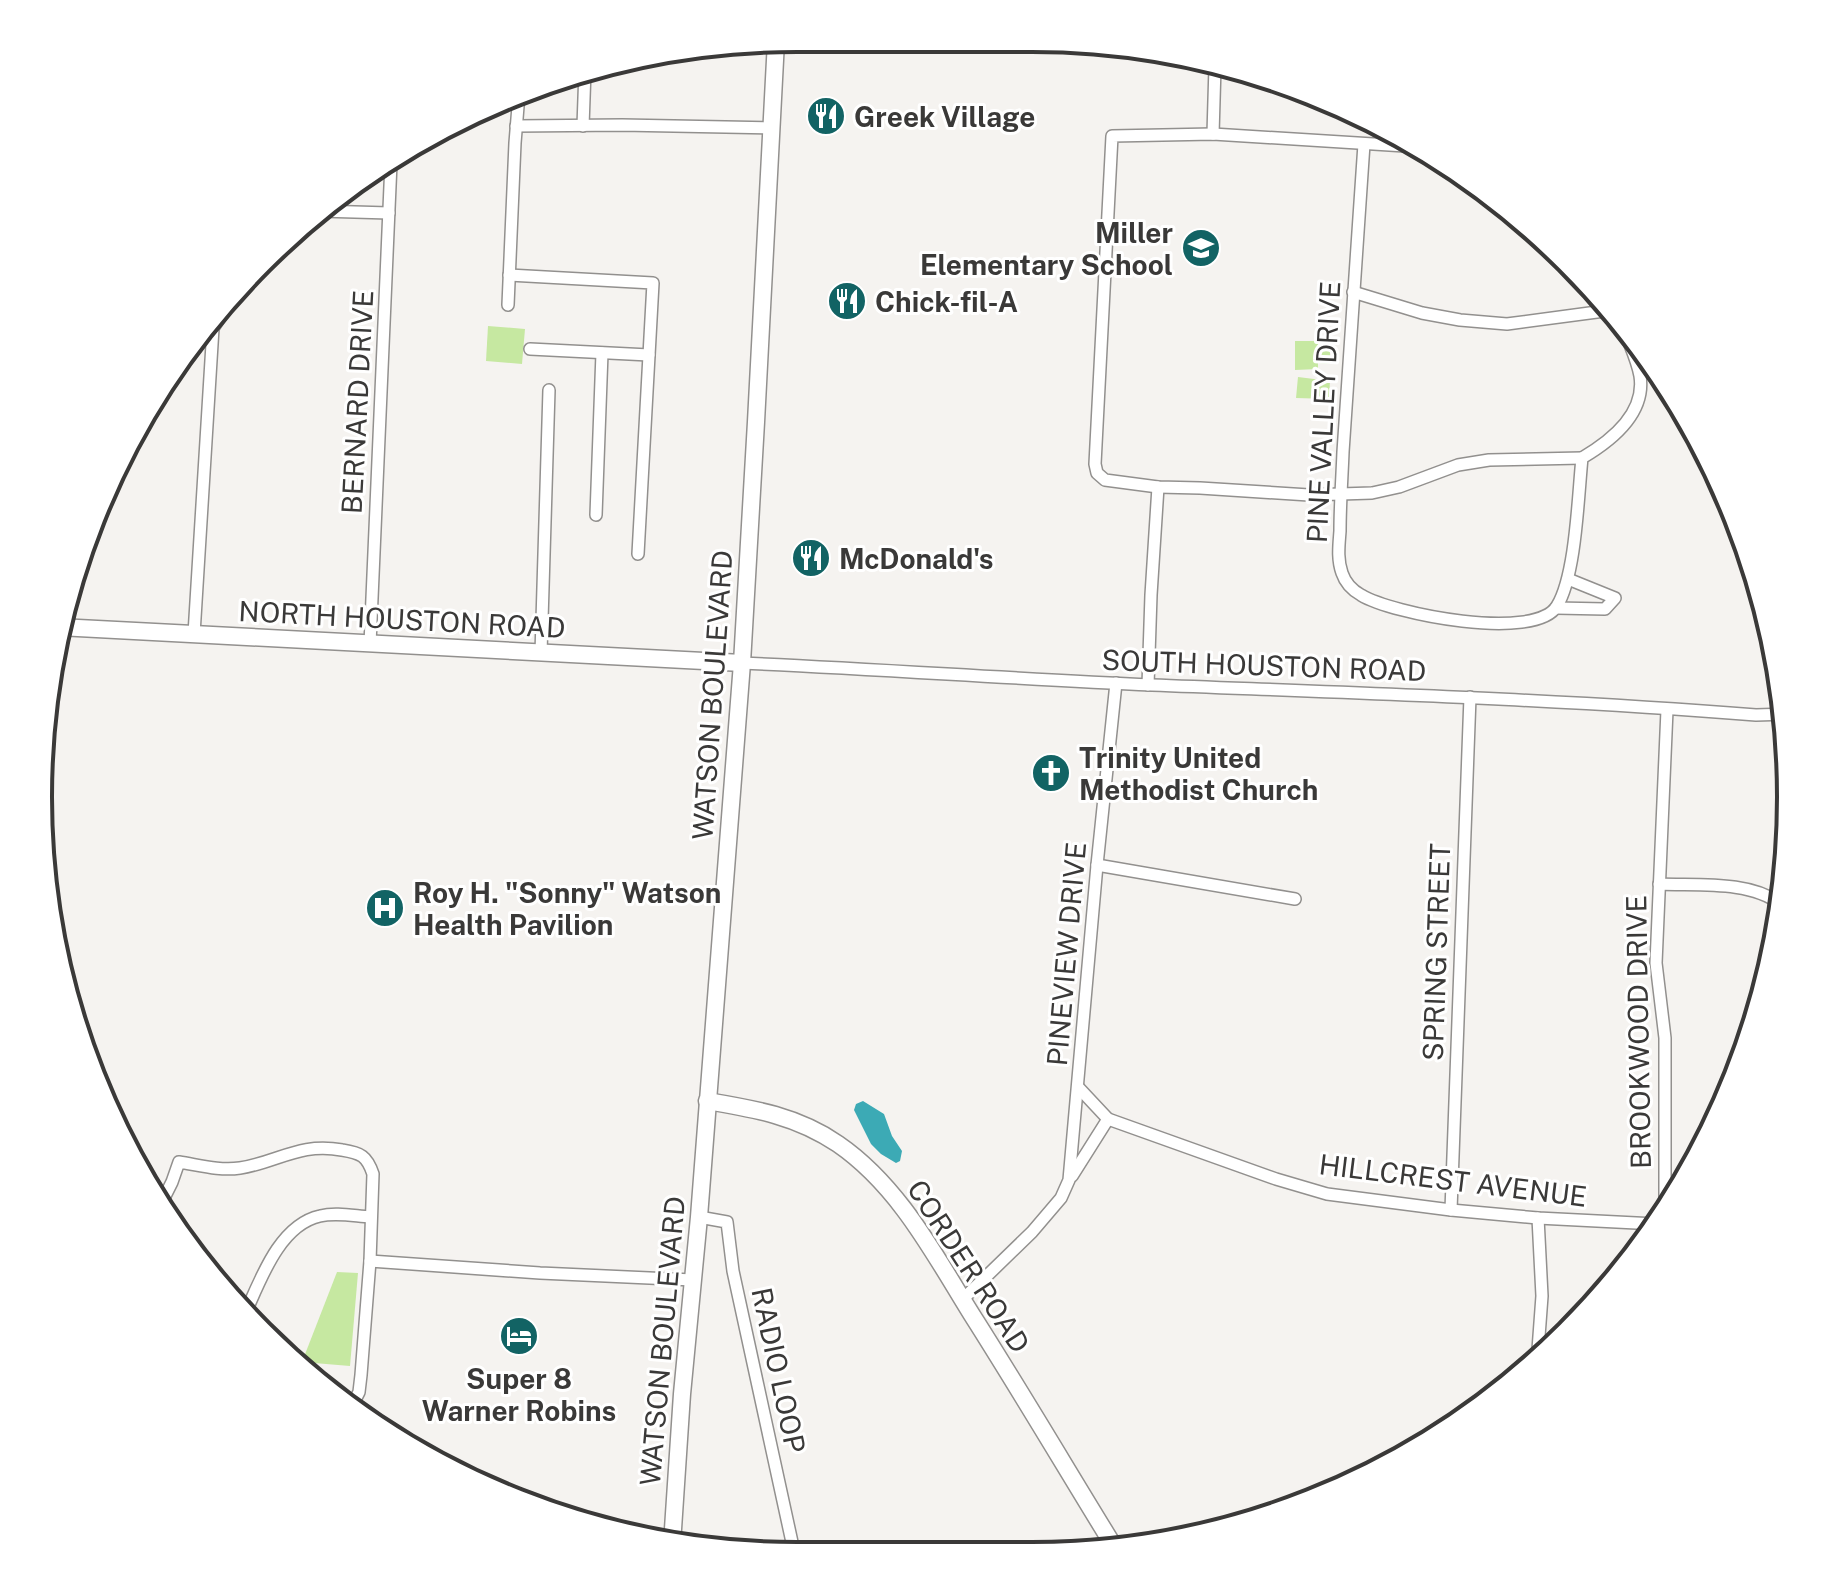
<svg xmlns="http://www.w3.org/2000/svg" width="1829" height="1594" font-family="'Public Sans',sans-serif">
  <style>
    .green { fill: #c6e8a1 }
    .water { fill: #3caab5 }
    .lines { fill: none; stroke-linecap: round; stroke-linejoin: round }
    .street-casing { stroke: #92908e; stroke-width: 14 }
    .secondary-casing { stroke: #92908e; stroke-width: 19 }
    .street { stroke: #fff; stroke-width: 11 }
    .secondary { stroke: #fff; stroke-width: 16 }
    .labels { text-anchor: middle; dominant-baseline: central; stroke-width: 6; stroke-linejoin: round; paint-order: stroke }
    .poi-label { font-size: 28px; font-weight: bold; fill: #3a3938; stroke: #fff; text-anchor: start }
    .street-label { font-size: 28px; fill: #3a3938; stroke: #fff }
    .rim { fill: none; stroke: #3a3938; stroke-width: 4 }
  </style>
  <rect width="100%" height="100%" fill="#f5f3f0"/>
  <g class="green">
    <polygon points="488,326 525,329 522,364 486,361"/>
    <polygon points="1295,341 1318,341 1318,350 1330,350 1330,364 1318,363 1318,369 1295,370"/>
    <polygon points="1298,377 1330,381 1329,399 1296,398"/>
    <polygon points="337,1272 358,1273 350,1366 302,1362"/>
  </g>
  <polygon class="water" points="863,1101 884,1114 892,1136 902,1151 900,1161 896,1163 881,1154 871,1144 854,1110 856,1104"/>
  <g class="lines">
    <g class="street-casing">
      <g id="street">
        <polyline points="516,126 622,125 771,128"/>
        <polyline points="583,126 585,70"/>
        <polyline points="1213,134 1215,66"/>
        <path d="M1364,144C1357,247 1350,350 1343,452C1342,478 1340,505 1340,531C1339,545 1337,559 1342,573C1345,582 1352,590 1361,595C1392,614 1535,642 1557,606C1576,575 1578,496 1582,458C1611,441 1646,414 1640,376C1637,358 1627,340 1622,323"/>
        <polyline points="1421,147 1213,134 1112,136 1095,464 1097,473 1105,480 1158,487 1200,488 1309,495 1372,493 1399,487 1458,465 1489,460 1582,458"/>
        <polyline points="320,211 389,213"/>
        <polyline points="509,275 653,283 638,554"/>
        <polyline points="1353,292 1422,313 1460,320 1507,324 1612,310"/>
        <polyline points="508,305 515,143 519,94"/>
        <polyline points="192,340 213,328 241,286"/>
        <polyline points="530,349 649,355"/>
        <polyline points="596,515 602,353"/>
        <polyline points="1750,558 1752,557"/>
        <polyline points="1556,608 1605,609 1615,598 1568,579"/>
        <polyline points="194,634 213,328"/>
        <polyline points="370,644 391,163"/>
        <polyline points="541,653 549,390"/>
        <path d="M742,663C879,669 1015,679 1152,685C1354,693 1555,699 1756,715L1785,714"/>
        <polyline points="1148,685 1151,595 1158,487"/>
        <polyline points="1097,865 1295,899"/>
        <path d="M1659,884C1695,886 1750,880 1780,904"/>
        <polyline points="1078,1087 1108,1119 1276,1179 1327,1194 1451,1210 1538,1218 1656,1224"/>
        <polyline points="1072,1176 1108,1119"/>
        <path d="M161,1204L172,1182L179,1162C199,1165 219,1171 240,1168C278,1162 300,1142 342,1150C361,1153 367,1156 373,1174L370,1261L361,1375L359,1392L351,1408"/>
        <polyline points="1665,1209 1665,1038 1656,963 1667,710"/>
        <polyline points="1451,1210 1470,697"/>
        <polyline points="699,1217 727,1222 733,1271 795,1556"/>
        <polyline points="370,1261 540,1273 693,1280"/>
        <polyline points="963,1299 1032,1232 1061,1198 1069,1180 1097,865 1116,683"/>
        <path d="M245,1314C260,1281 279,1225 320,1216C336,1212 354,1216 370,1217"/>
        <polyline points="1537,1363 1542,1296 1538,1218"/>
      </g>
    </g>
    <g class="secondary-casing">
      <g id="secondary">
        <polyline points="59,627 742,663"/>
        <path d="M707,1101C755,1109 797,1116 838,1144C899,1186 934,1254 972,1315C1021,1392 1067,1470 1115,1548"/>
        <polyline points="672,1544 682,1394 699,1217 742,663 756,422 776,41"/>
      </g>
    </g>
    <use href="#street" class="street"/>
    <use href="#secondary" class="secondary"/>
  </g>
  <defs>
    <g id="restaurant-disc" transform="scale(2)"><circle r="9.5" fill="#126364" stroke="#fff"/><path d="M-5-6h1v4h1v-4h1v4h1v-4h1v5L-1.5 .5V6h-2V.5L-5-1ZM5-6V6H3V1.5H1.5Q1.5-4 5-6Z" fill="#fff"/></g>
    <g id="school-disc" transform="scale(2)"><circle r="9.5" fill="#126364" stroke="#fff"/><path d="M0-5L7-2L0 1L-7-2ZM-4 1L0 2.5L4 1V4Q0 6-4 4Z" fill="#fff"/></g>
    <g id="church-disc" transform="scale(2)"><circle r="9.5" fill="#126364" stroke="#fff"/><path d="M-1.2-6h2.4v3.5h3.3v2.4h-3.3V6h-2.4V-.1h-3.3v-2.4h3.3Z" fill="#fff"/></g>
    <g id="hospital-disc" transform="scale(2)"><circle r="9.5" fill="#126364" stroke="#fff"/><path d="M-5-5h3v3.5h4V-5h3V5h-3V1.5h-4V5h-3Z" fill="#fff"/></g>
    <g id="hotel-disc" transform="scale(2)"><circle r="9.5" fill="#126364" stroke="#fff"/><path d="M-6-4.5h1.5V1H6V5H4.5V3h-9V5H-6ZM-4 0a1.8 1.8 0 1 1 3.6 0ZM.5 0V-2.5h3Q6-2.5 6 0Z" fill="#fff"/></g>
  </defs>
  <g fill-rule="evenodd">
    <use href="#restaurant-disc" x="826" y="116"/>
    <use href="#school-disc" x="1201" y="248"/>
    <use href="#restaurant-disc" x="847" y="301"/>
    <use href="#restaurant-disc" x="811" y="558"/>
    <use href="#church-disc" x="1051" y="773"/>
    <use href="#hospital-disc" x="385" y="908"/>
    <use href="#hotel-disc" x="519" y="1336"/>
  </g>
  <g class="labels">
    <g class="poi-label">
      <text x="854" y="116">Greek Village</text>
      <text x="1173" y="232" text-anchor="end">Miller<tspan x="1173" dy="32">Elementary School</tspan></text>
      <text x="875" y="301">Chick-fil-A</text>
      <text x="839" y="558">McDonald's</text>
      <text x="1079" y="757">Trinity United<tspan x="1079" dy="32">Methodist Church</tspan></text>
      <text x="413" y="892">Roy H. "Sonny" Watson<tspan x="413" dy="32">Health Pavilion</tspan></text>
      <text x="519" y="1378" text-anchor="middle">Super 8<tspan x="519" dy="32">Warner Robins</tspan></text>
    </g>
    <g class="street-label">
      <text transform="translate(357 402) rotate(-87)">BERNARD DRIVE</text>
      <text transform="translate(1323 412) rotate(-87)">PINE VALLEY DRIVE</text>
      <text transform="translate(402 619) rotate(3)">NORTH HOUSTON ROAD</text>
      <text transform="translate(1264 665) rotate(2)">SOUTH HOUSTON ROAD</text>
      <text transform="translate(712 695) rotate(-86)">WATSON BOULEVARD</text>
      <text transform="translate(1436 952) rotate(-88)">SPRING STREET</text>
      <text transform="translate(1066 954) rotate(-85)">PINEVIEW DRIVE</text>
      <text transform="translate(1638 1032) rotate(-91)">BROOKWOOD DRIVE</text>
      <text transform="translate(1453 1180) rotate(7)">HILLCREST AVENUE</text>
      <text transform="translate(969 1266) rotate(57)">CORDER ROAD</text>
      <text transform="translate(662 1341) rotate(-85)">WATSON BOULEVARD</text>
      <text transform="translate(779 1370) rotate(78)">RADIO LOOP</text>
    </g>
  </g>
  <path d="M0 0H1829V1594H0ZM797 52H1032A745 745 0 0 1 1777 797V797A745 745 0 0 1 1032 1542H797A745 745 0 0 1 52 797V797A745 745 0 0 1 797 52Z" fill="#fff" fill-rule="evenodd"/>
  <path class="rim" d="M797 52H1032A745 745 0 0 1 1777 797V797A745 745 0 0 1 1032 1542H797A745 745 0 0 1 52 797V797A745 745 0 0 1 797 52Z"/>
</svg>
